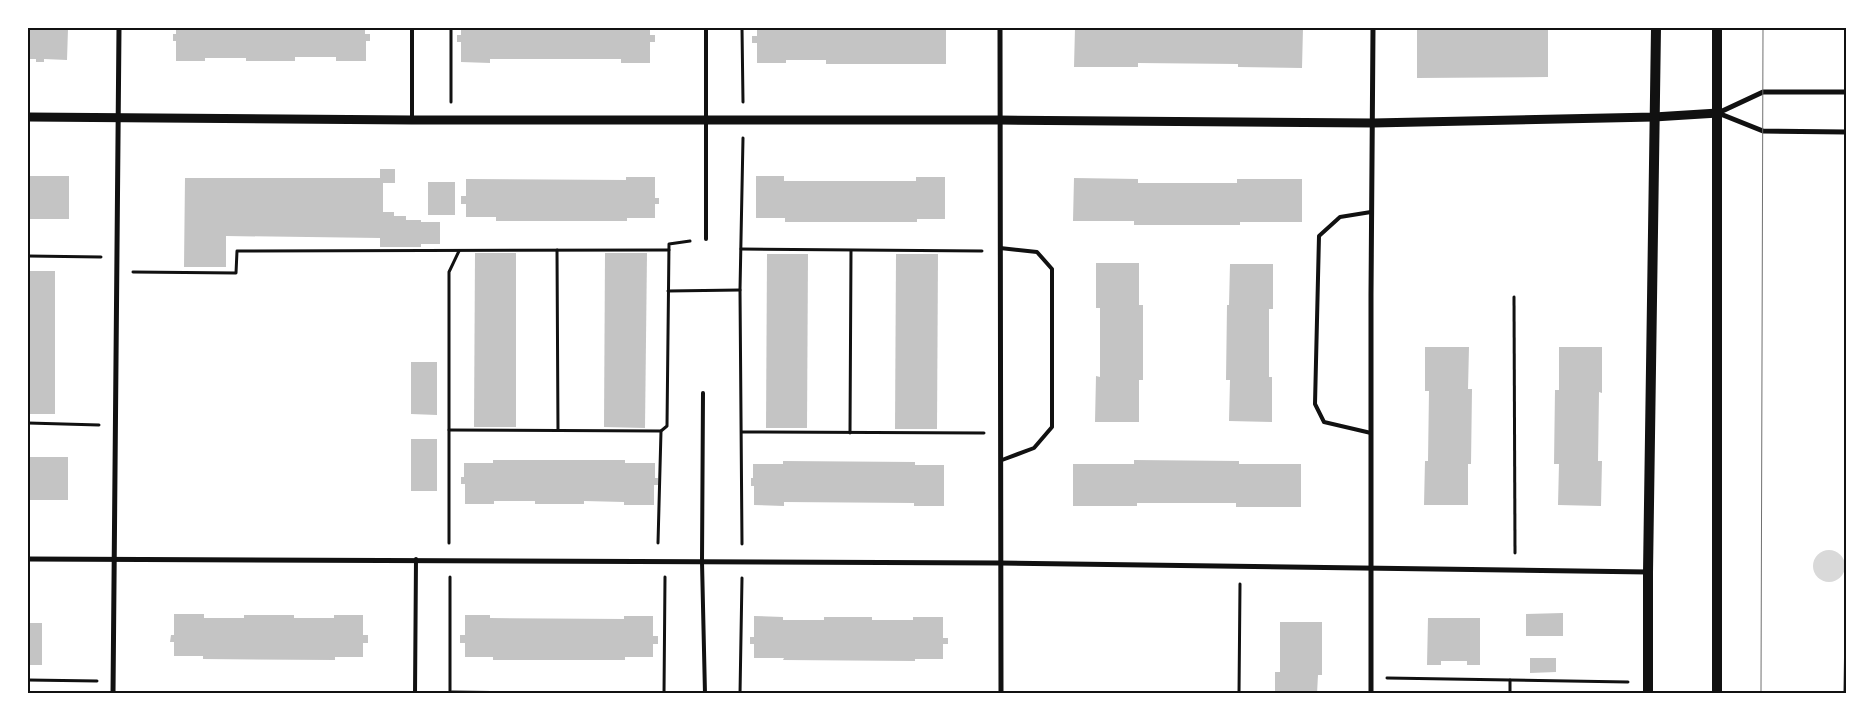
<svg xmlns="http://www.w3.org/2000/svg" width="1874" height="721" font-family="Arial,sans-serif">
  <style>
    .water { fill: #d9d9d9 }
    .building { fill: #c4c4c4 }
    .lines { fill: none; stroke-linecap: round; stroke-linejoin: round }
    .path { stroke: #111; stroke-width: 3 }
    .service { stroke: #111; stroke-width: 4 }
    .minor { stroke: #111; stroke-width: 5 }
    .tertiary { stroke: #111; stroke-width: 9 }
    .secondary { stroke: #111; stroke-width: 10 }
    .tram { stroke: #707070; stroke-width: 1 }
    .neatline { fill: none; stroke: #111; stroke-width: 2 }
  </style>
  <rect width="100%" height="100%" fill="#fff"/>
  <circle class="water" cx="1829" cy="566" r="16"/>
  <g class="building">
    <polygon points="43,28 68,29 67,60 44,59 44,62 36,62 36,59 29,59 29,65 28,65 28,29 43,29"/>
    <polygon points="176,28 365,28 365,34 370,34 370,41 366,41 366,61 336,61 336,57 295,57 295,61 246,61 246,58 205,58 205,61 176,61 176,41 173,41 173,34 176,34"/>
    <polygon points="461,28 650,28 650,35 655,35 655,42 650,42 650,63 621,63 621,59 490,59 490,63 461,62 461,42 457,42 457,35 461,35"/>
    <polygon points="757,28 946,28 946,64 826,64 826,60 786,60 786,63 757,63 757,43 752,43 752,36 757,36"/>
    <polygon points="1075,28 1303,28 1302,68 1238,67 1238,64 1138,63 1138,67 1074,67"/>
    <polygon points="1417,28 1548,28 1548,77 1417,78"/>
    <polygon points="380,169 395,169 395,183 383,183 383,212 394,212 394,216 406,216 406,220 421,220 421,222 440,222 440,244 421,244 421,247 380,247 380,238 226,236 226,267 184,267 185,178 380,178"/>
    <rect x="28" y="176" width="41" height="43"/>
    <polygon points="756,176 784,176 784,181 916,181 916,177 945,177 945,219 917,219 917,222 785,222 785,218 756,218"/>
    <polygon points="626,177 655,177 655,198 659,198 659,204 655,204 655,218 627,218 627,221 496,221 496,217 466,217 466,204 461,204 461,196 466,196 466,179 626,180"/>
    <polygon points="1074,178 1138,179 1138,183 1237,183 1237,179 1302,179 1302,222 1240,222 1240,225 1134,225 1134,221 1073,221"/>
    <rect x="428" y="182" width="27" height="33"/>
    <polygon points="475,253 516,253 516,427 474,427"/>
    <polygon points="605,253 647,253 645,428 604,427"/>
    <polygon points="767,254 808,254 807,428 766,428"/>
    <polygon points="896,254 938,254 937,429 895,429"/>
    <polygon points="1096,263 1139,263 1139,305 1143,305 1143,380 1139,380 1139,422 1095,422 1096,376 1100,377 1100,308 1096,308"/>
    <polygon points="1230,264 1273,264 1273,309 1269,309 1269,377 1272,377 1272,422 1229,421 1230,380 1226,380 1227,305 1229,305"/>
    <rect x="28" y="271" width="27" height="143"/>
    <polygon points="1425,347 1469,347 1468,389 1472,389 1471,464 1468,464 1468,505 1424,505 1425,461 1428,461 1429,391 1425,391"/>
    <polygon points="1559,347 1602,347 1602,393 1599,392 1598,461 1602,461 1601,506 1558,505 1559,464 1554,464 1555,390 1559,390"/>
    <polygon points="411,362 437,362 437,415 411,414"/>
    <rect x="411" y="439" width="26" height="52"/>
    <rect x="28" y="457" width="40" height="43"/>
    <polygon points="493,460 625,460 625,463 655,463 655,478 658,478 658,485 654,485 654,505 624,505 624,502 584,501 584,504 535,504 535,501 494,501 494,504 465,504 465,484 461,484 461,477 464,477 464,463 493,463"/>
    <polygon points="1134,460 1239,461 1239,464 1301,464 1301,507 1236,507 1236,503 1137,503 1137,506 1073,506 1073,464 1134,464"/>
    <polygon points="783,461 915,462 915,465 944,465 944,506 914,506 914,503 784,502 784,506 754,505 754,486 751,486 751,478 753,478 753,464 783,464"/>
    <polygon points="1563,613 1563,636 1526,636 1526,614"/>
    <polygon points="174,614 204,614 204,618 244,618 244,615 294,615 294,618 334,618 334,615 363,615 363,635 368,635 368,643 363,643 363,657 335,657 335,660 203,659 203,656 174,656 174,642 170,642 171,635 174,635"/>
    <polygon points="465,615 490,615 490,618 624,619 624,616 653,616 653,636 658,636 658,644 653,644 653,657 625,657 625,660 493,660 493,657 465,657 465,643 460,643 460,635 465,635"/>
    <polygon points="754,616 783,617 783,620 824,620 824,617 872,617 872,620 913,620 913,617 943,617 943,638 948,638 948,644 943,644 943,659 915,659 915,661 783,660 784,658 754,658 754,644 750,644 750,637 754,637"/>
    <polygon points="1428,618 1480,618 1480,665 1467,665 1467,661 1441,661 1441,665 1427,665"/>
    <polygon points="1280,622 1322,622 1322,675 1318,675 1317,694 1275,694 1275,672 1280,672"/>
    <rect x="28" y="623" width="14" height="42"/>
    <polygon points="1530,658 1556,658 1556,672 1530,673"/>
  </g>
  <g class="lines">
    <g class="path">
      <polyline points="451,28 451,102"/>
      <polyline points="742,28 743,102"/>
      <polyline points="741,249 982,251"/>
      <polyline points="557,250 558,430"/>
      <polyline points="28,256 101,257"/>
      <polyline points="133,272 236,273 237,251 669,250"/>
      <polyline points="668,291 740,290"/>
      <polyline points="1514,297 1515,553"/>
      <polyline points="28,423 99,425"/>
      <polyline points="449,430 661,431"/>
      <polyline points="742,432 984,433"/>
      <polyline points="850,433 851,251"/>
      <polyline points="449,543 449,272 459,251"/>
      <polyline points="658,543 661,431 667,426 669,244 690,241"/>
      <polyline points="742,544 740,290 743,138"/>
      <polyline points="450,577 450,694"/>
      <polyline points="1387,678 1628,682"/>
      <polyline points="28,680 97,681"/>
      <polyline points="1510,680 1510,694"/>
      <polyline points="452,692 615,694"/>
      <polyline points="664,694 665,577"/>
      <polyline points="740,694 742,578"/>
      <polyline points="1239,694 1240,584"/>
      <polyline points="1845,694 1846,621"/>
    </g>
    <g class="service">
      <polyline points="706,28 706,239"/>
      <polyline points="412,120 412,28"/>
      <polyline points="1000,248 1037,252 1052,269 1052,427 1034,448 1002,460"/>
      <polyline points="703,393 702,562 705,694"/>
      <polyline points="1371,433 1324,422 1315,404 1319,236 1340,217 1371,212"/>
      <polyline points="415,694 416,559"/>
    </g>
    <g class="minor">
      <polyline points="1000,28 1001,694"/>
      <polyline points="1718,113 1763,92 1846,92"/>
      <polyline points="1718,113 1763,131 1846,132"/>
      <polyline points="28,559 1000,563 1648,572"/>
      <polyline points="113,694 119,28"/>
      <polyline points="1371,694 1371,295 1373,28"/>
    </g>
    <polyline class="tertiary" points="28,117 412,120 999,120 1373,123 1654,117 1718,113"/>
    <g class="secondary">
      <polyline points="1648,694 1648,572 1656,28"/>
      <polyline points="1717,694 1717,28"/>
    </g>
    <polyline class="tram" points="1761,694 1763,28"/>
  </g>
  <rect width="1874" height="721" fill="none" stroke="#ffffff" stroke-width="58"/>
  <rect x="29" y="29" width="1816" height="663" class="neatline"/>
</svg>
